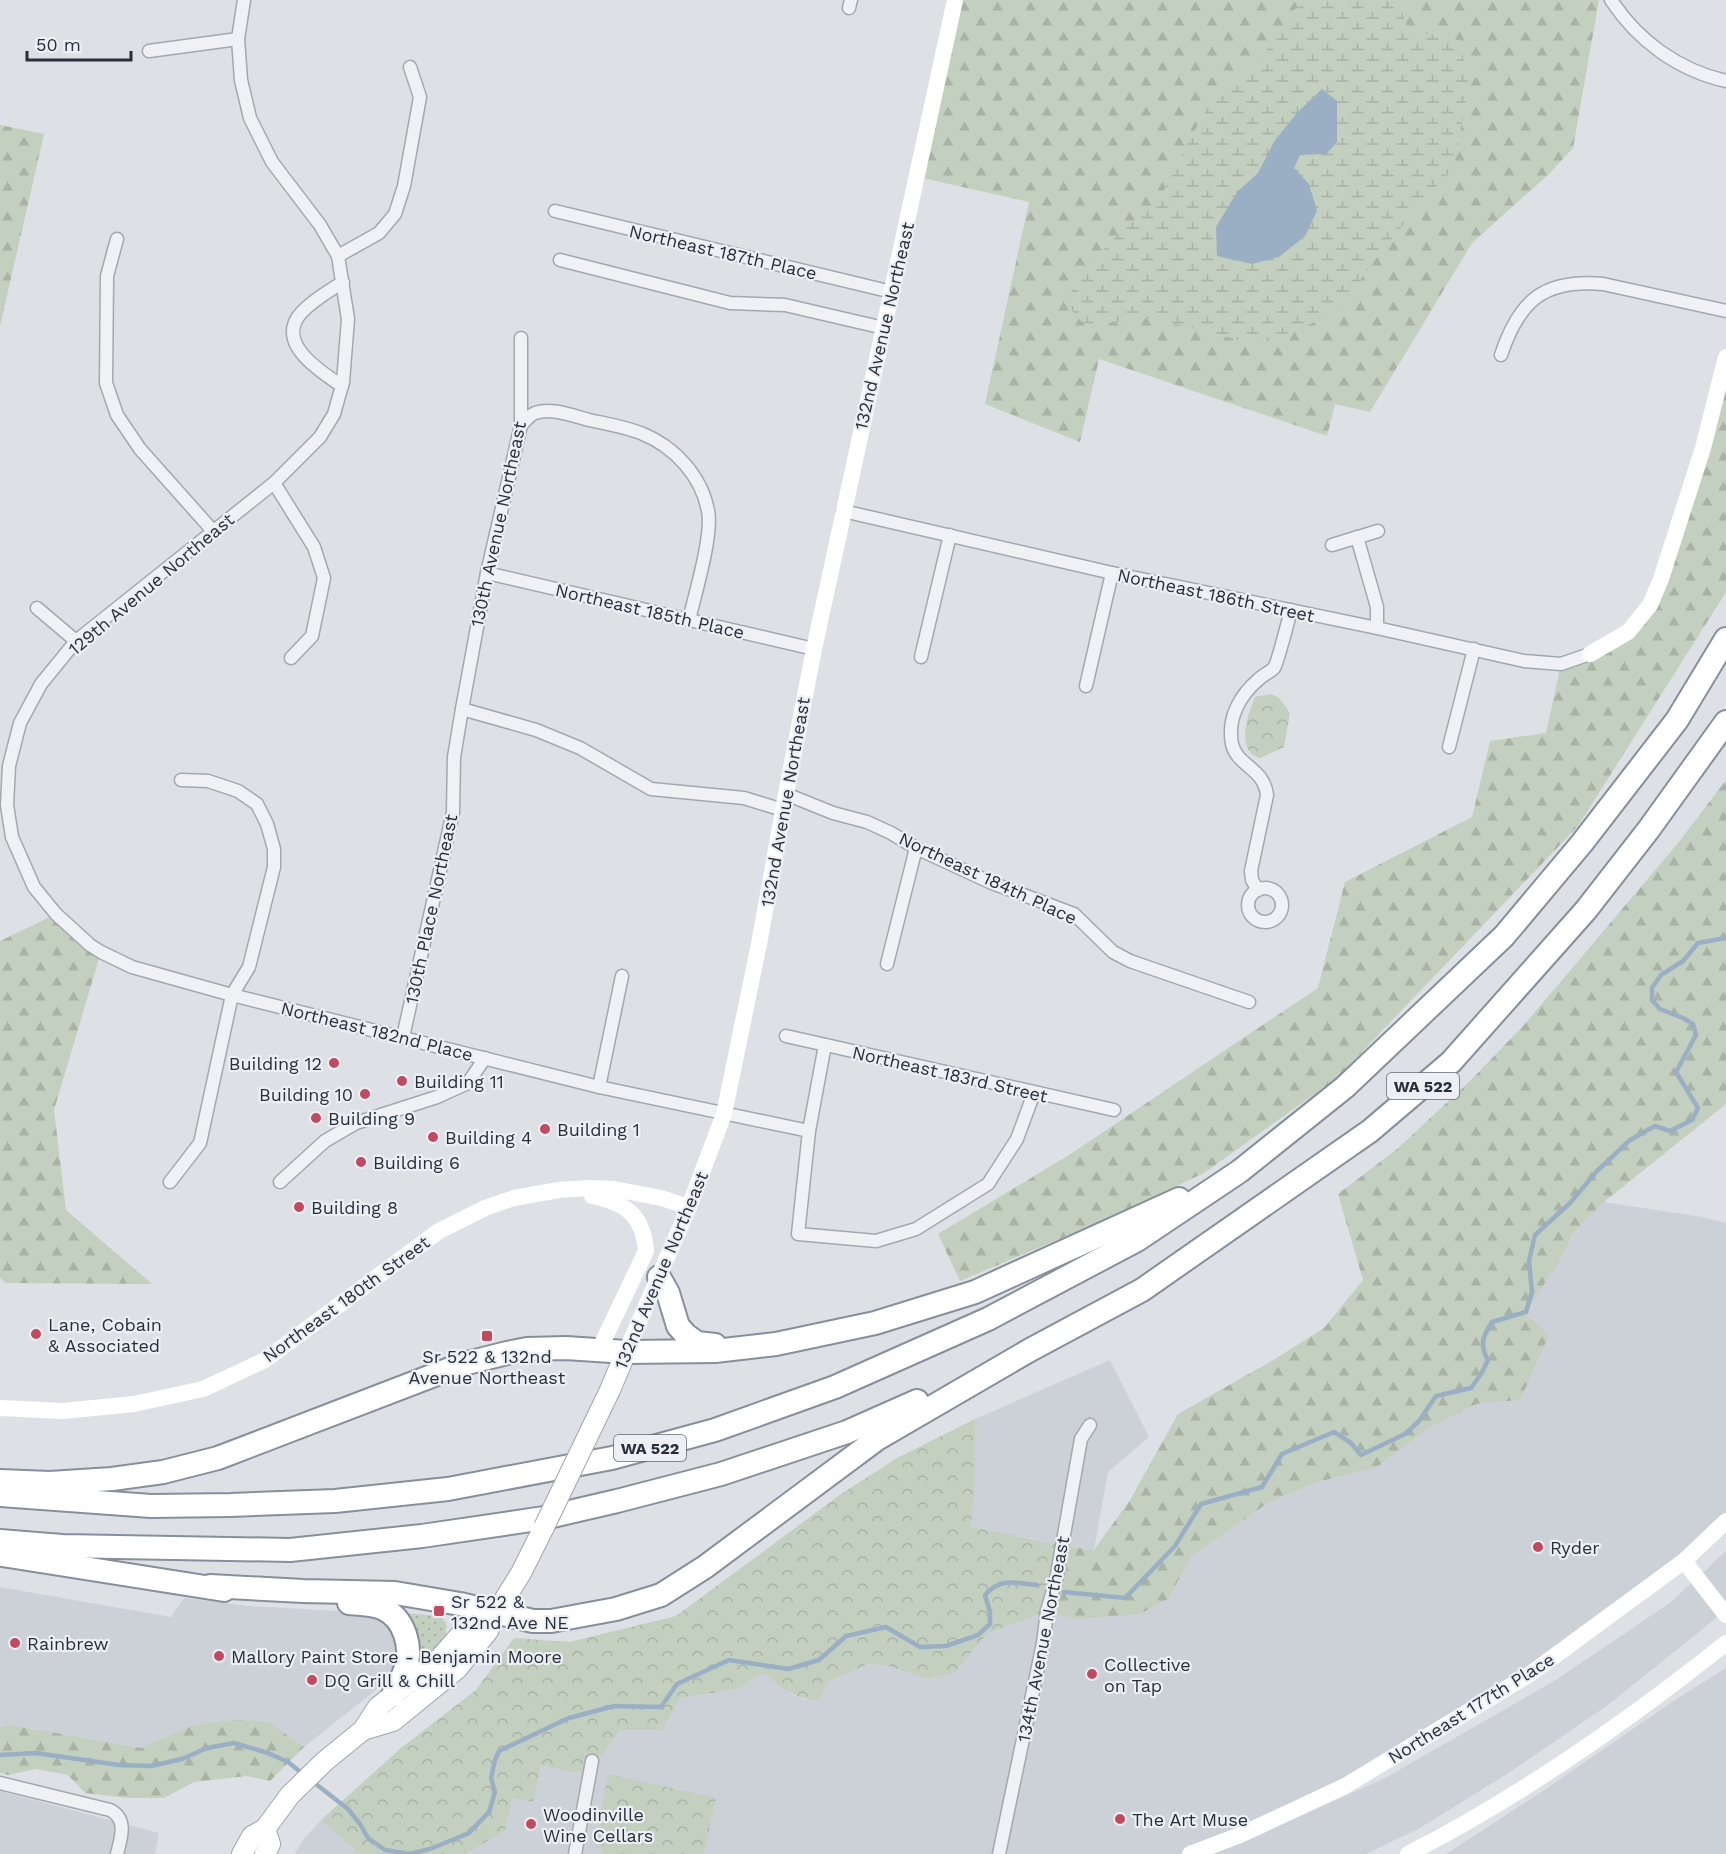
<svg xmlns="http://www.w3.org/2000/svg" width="1726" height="1854" font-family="'Work Sans',sans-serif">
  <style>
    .built { fill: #ccd0d7 }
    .grass { fill: url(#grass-dots) }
    .forest { fill: url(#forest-firs) }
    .wetland { fill: url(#wetland-marsh) }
    .park { fill: url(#park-crowns) }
    .water { fill: #9aafc4 }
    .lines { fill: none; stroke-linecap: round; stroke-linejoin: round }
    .stream { stroke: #9aafc4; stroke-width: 4.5 }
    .street-casing { stroke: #a3a8af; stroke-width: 15 }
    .primary-casing { stroke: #9ea5b1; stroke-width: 22 }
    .highway-casing { stroke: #868f9b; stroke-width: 26 }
    .street { stroke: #f0f1f5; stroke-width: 12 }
    .secondary { stroke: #fff; stroke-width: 16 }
    .primary { stroke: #fff; stroke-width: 20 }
    .highway { stroke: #fff; stroke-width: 22 }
    .primary-bridge-casing { stroke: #9ea5b1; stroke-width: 22; stroke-linecap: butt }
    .primary-bridge { stroke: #fff; stroke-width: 20 }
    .poi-dot { fill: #c34a5e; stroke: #ecf0f4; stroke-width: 2 }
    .labels { text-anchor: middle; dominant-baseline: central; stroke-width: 4.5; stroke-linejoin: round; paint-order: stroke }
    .shield { fill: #ecf0f4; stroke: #636972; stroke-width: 1.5 }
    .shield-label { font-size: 16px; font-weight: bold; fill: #282f3b }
    .street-label { font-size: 18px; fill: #282f3b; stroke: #ecf0f4 }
    .poi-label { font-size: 18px; fill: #282f3b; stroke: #ecf0f4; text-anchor: start }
  </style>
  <defs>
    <pattern id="grass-dots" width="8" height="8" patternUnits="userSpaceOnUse" patternTransform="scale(1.5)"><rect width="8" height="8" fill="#c3cfbf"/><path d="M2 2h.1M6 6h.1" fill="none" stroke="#a8b2a5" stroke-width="1.8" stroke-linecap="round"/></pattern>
    <pattern id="forest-firs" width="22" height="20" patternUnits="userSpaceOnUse" patternTransform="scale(1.5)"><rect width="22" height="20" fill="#c3cfbf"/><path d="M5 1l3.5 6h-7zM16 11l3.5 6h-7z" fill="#a8b2a5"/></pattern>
    <pattern id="wetland-marsh" width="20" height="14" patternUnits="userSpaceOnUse" patternTransform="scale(1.5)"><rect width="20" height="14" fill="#c3cfbf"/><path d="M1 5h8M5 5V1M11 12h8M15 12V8" fill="none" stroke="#a8b2a5"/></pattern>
    <pattern id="park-crowns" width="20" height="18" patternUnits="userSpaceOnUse" patternTransform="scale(1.5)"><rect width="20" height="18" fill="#c3cfbf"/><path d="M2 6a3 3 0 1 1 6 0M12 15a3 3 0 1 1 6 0" fill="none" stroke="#a8b2a5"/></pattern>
  </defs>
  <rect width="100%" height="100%" fill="#dde1e6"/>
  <g class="built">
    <polygon points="1604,1202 1702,1217 1726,1223 1726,1521 1530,1674 1345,1786 1190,1854 465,1854 505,1831 513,1798 541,1765 620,1730 662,1730 680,1698 738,1689 763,1673 793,1695 806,1700 828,1682 868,1664 889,1666 970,1654 987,1634 1047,1611 1062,1615 1140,1614 1168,1599 1192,1556 1268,1503 1317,1482 1376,1468 1429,1428 1477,1404 1520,1400 1525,1314 1560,1260 1573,1233"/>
    <polygon points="1110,1360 1149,1437 1108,1472 1094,1550 971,1528 975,1481 975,1419"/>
    <polygon points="1726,1551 1726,1610 1608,1705 1507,1774 1420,1828 1366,1854 1213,1854 1257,1836 1385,1778 1556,1680 1671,1602"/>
    <polygon points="0,1587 171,1617 184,1598 248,1606 338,1611 365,1614 382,1622 392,1633 396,1644 397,1657 394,1669 386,1682 304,1747 269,1722 190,1726 143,1748 11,1725 0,1727"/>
    <polygon points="1726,1668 1726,1854 1446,1854 1540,1793 1672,1702"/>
    <polygon points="0,1791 159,1833 155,1854 0,1854"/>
    <polygon points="321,1820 359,1854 295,1854 303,1840"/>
  </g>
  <polygon class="grass" points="405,1613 439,1616 445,1621 447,1628 445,1631 449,1636 418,1667"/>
  <g class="forest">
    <polygon points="955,0 1599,0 1573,148 1549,174 1472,243 1370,412 1335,404 1327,436 1099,359 1080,442 985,404 1029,202 918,177"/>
    <polygon points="0,125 44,134 0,326"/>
    <polygon points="1726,352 1726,592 1578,826 1337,1078 1204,1173 1109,1218 960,1281 938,1234 1069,1155 1318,988 1345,882 1472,817 1490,741 1546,733 1561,664 1590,654 1650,605"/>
    <polygon points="1726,780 1726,1104 1604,1202 1573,1233 1560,1260 1525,1314 1549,1335 1520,1400 1477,1404 1429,1428 1376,1468 1317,1482 1268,1503 1192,1556 1168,1599 1140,1614 1076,1619 1047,1611 1062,1545 1094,1550 1130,1500 1178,1414 1275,1359 1324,1328 1363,1280 1338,1194 1397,1149 1470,1081 1524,1025 1678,843"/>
    <polygon points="56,914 101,952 54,1110 66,1210 152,1284 5,1283 0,1277 0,941"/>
    <polygon points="236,1720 269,1722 304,1747 270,1781 247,1776 194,1782 164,1798 127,1798 85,1793 68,1775 36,1769 8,1775 0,1773 0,1727 11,1725 142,1748 190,1726"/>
  </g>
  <polygon class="wetland" points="1307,0 1398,0 1408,30 1459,40 1469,84 1454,166 1386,245 1335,314 1258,345 1153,318 1085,326 1065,302 1089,264 1123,230 1159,201 1186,145 1210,104 1262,57 1294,10"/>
  <g class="park">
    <path d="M1272,694L1280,699L1290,713L1284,747L1260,758C1257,757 1254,756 1252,754C1238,742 1249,711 1255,697Z"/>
    <path d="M975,1419V1481L971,1527L1062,1545L1047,1611L987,1634L953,1674L927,1679L889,1666L868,1664L828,1682L819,1700C794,1700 782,1687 763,1673L738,1689L680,1698L662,1730H620L591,1770L573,1772L541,1765L533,1802L513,1798L505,1831L465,1854H359L321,1820L401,1748L476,1690L514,1638L569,1642L676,1616L841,1494L897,1458Z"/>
    <polygon points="608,1774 716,1798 704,1854 603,1854 603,1850 596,1848"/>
  </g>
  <polygon class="water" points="1322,89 1337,101 1337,142 1326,154 1300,155 1294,168 1309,184 1317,211 1305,236 1279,257 1252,264 1217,256 1216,227 1237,192 1258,173 1275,140 1297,113"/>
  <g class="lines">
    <g class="stream">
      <path d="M1064,1592L1125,1598L1175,1546L1201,1504L1262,1487L1282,1454L1334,1432L1351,1443L1361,1455L1405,1434L1419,1421L1436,1396L1471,1388L1481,1374L1488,1360C1479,1344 1483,1336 1492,1322L1526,1312L1532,1292L1529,1261L1535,1235L1570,1203L1597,1171L1630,1140L1655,1126L1670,1131L1692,1120L1698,1108L1676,1072L1696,1035L1693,1024L1683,1018L1660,1009L1652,1000V988L1661,975L1683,961L1698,943L1726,938"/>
      <polyline points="0,1755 36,1753 119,1765 151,1766 182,1759 207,1748 234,1743 268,1753 288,1762 303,1774"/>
      <path d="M312,1781L348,1809L360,1824L368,1838L385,1850L410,1854L430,1849L469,1833L489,1812L495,1792L491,1778L495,1760L499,1751L569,1718L614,1706L661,1707L677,1684L729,1660L788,1669L819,1660L846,1636L886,1627L920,1647L946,1646L978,1635L990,1624V1612L985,1595C1001,1577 1014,1583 1037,1585"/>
    </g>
    <g class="street-casing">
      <g id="street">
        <polyline points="244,0 238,39 241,80 250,118 272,162 320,225 338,256 348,319 343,382 334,414 320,437 274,483 76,641 41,684 20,723 9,766 7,805 12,837 34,887 56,914 90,945 101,952 132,967 232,995 599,1087 809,1131"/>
        <path d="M1611,0C1638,41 1678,70 1726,81"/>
        <polyline points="849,8 851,0"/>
        <polyline points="149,51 238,39"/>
        <polyline points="555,211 892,292"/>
        <polyline points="117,239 107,276 106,383 117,415 140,449 213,531"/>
        <polyline points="338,256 379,233 395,214 404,186 420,97 410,67"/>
        <polyline points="560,260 730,303 785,305 884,328"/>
        <path d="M1501,355C1519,301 1543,279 1603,284L1726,311"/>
        <path d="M342,386C321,372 273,342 302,312C313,300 329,291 343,282"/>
        <path d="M521,425C525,421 530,415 535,413C552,407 573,416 589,420C607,424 626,427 643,434C675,447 702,477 708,511C713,535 695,594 689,620"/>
        <polyline points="274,483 314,547 324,578 312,636 291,658"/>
        <polyline points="843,511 1112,573 1377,628 1524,661 1561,664 1590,654"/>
        <polyline points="1357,537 1377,607 1377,628"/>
        <polyline points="1332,545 1378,531"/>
        <polyline points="487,573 814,649"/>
        <polyline points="37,608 76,641"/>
        <polyline points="921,657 950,535"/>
        <polyline points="1086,686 1112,573"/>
        <polyline points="462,709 536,730 580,748 651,789 744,798 783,810"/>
        <polyline points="1449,747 1474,649"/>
        <polyline points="786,794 833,813 867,822 891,833 916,848 992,883 1074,914 1113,952 1130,961 1249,1002"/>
        <circle cx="1265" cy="905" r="17"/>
        <path d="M1258,890L1252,880L1251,871L1267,795C1264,768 1237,766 1232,744C1227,718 1240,695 1259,679C1263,675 1270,672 1274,668C1278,662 1288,621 1291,610"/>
        <polyline points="887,964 916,848"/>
        <polyline points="786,1036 1114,1110"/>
        <polyline points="403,1037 453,812 454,757 462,709 487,573 521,425 521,338"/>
        <polyline points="825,1045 809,1131 798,1234 876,1241 916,1229 988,1184 1017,1139 1034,1093"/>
        <polyline points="599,1087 622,976"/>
        <polyline points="170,1182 200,1143 232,995 249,967 274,867 274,849 267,824 257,804 238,791 208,781 181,780"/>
        <polyline points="280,1182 325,1141 356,1123 437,1097 468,1083 485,1058"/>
        <path d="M0,1783L110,1810C128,1819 121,1838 117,1854"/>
        <polyline points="575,1854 592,1761"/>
        <polyline points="999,1854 1043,1643 1047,1611 1056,1580 1081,1439 1090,1425"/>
      </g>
    </g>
    <g class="primary-casing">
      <g id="primary">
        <polyline points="610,1390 626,1352"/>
        <polyline points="363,1730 393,1721 457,1669 488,1631 496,1613 521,1573 544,1527"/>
        <polyline points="242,1854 252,1836 265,1829 290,1795 325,1761 363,1730 378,1707 440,1658 469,1625 496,1613"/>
        <polyline points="265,1854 270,1844 265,1829"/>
      </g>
    </g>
    <g class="highway-casing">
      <g id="highway">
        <polyline points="659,1277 668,1293 678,1326 686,1335 697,1343 715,1345"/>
        <polyline points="0,1481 50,1483 112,1479 163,1472 218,1458 463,1364 507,1353 527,1349 566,1348 626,1352 715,1351 776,1344 875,1323 975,1292 1179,1199"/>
        <polyline points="0,1495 151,1506 231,1505 335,1501 448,1489 612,1458 715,1430 835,1387 988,1319 1137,1240 1240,1171 1345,1087 1504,936 1582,843 1677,720 1726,639"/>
        <polyline points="0,1541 62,1546 290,1550 422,1536 544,1518 617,1501 721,1474 847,1432 917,1401"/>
        <polyline points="2,1555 224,1590"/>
        <polyline points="210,1586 303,1591 395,1593 460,1604 533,1621 551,1621 616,1609 661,1595 705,1567 877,1439 1030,1350 1142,1290 1370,1131 1451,1062 1586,910 1649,829 1726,722"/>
        <path d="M349,1603C360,1604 372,1604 382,1608C405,1618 413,1648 405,1670C402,1679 397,1687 393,1695"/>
      </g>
    </g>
    <use href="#street" class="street"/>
    <g class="secondary">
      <polyline points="1590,654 1628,632 1650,605 1661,579 1703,448 1726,357"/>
      <path d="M592,1196C626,1203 643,1215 646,1251L599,1350"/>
      <polyline points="626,1352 689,1207 724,1114 759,944 786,794 814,649 955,0"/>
      <polyline points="0,1408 63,1411 134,1404 203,1389 265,1360 439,1231 485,1208 514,1198 559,1190 587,1188 614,1189 661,1198 689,1207"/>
      <polyline points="1684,1561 1726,1615"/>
      <polyline points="1190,1854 1240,1835 1345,1786 1530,1674 1684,1561 1726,1521"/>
      <path d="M1408,1854C1520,1797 1628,1721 1726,1643"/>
    </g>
    <use href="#primary" class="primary"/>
    <use href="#highway" class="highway"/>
    <g class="primary-bridge-casing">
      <polyline id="primary-bridge" points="544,1527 610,1390"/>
    </g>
    <use href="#primary-bridge" class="primary-bridge"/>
  </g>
  <g class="poi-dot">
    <circle cx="334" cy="1063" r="6"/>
    <circle cx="402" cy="1081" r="6"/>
    <circle cx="365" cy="1094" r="6"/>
    <circle cx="316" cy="1118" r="6"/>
    <circle cx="545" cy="1129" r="6"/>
    <circle cx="433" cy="1137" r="6"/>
    <circle cx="361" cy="1162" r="6"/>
    <circle cx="299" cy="1207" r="6"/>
    <circle cx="36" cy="1334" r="6"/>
    <rect x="481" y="1330" width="12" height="12" rx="3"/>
    <circle cx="1538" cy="1547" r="6"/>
    <rect x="433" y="1605" width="12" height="12" rx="3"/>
    <circle cx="15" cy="1643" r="6"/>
    <circle cx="219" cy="1656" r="6"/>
    <circle cx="1092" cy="1674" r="6"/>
    <circle cx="312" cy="1680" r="6"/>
    <circle cx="1120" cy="1819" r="6"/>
    <circle cx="531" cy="1824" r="6"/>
  </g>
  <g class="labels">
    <g class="shield">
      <rect x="1387" y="1073" width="72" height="26" rx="4.5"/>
      <rect x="614" y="1435" width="72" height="26" rx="4.5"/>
    </g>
    <g class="shield-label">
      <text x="1423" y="1086">WA 522</text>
      <text x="650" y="1448">WA 522</text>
    </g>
    <g class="street-label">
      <text transform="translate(723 252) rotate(13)">Northeast 187th Place</text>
      <text transform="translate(884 326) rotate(-77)">132nd Avenue Northeast</text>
      <text transform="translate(498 524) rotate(-78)">130th Avenue Northeast</text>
      <text transform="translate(151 584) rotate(-40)">129th Avenue Northeast</text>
      <text transform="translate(1216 595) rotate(12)">Northeast 186th Street</text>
      <text transform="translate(650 611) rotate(13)">Northeast 185th Place</text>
      <text transform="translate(785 802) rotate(-80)">132nd Avenue Northeast</text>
      <text transform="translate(988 878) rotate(25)">Northeast 184th Place</text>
      <text transform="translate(431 909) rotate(-78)">130th Place Northeast</text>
      <text transform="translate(377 1031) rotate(14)">Northeast 182nd Place</text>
      <text transform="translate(950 1074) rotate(13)">Northeast 183rd Street</text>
      <text transform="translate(661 1270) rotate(-67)">132nd Avenue Northeast</text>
      <text transform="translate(346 1299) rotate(-36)">Northeast 180th Street</text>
      <text transform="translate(1043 1639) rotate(-79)">134th Avenue Northeast</text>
      <text transform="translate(1471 1708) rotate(-32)">Northeast 177th Place</text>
    </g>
    <g class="poi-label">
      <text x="322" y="1063" text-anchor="end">Building 12</text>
      <text x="414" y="1081">Building 11</text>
      <text x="353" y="1094" text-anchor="end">Building 10</text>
      <text x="328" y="1118">Building 9</text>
      <text x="557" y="1129">Building 1</text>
      <text x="445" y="1137">Building 4</text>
      <text x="373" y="1162">Building 6</text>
      <text x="311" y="1207">Building 8</text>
      <text x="48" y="1324">Lane, Cobain<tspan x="48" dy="21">&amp; Associated</tspan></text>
      <text x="487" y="1356" text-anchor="middle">Sr 522 &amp; 132nd<tspan x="487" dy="21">Avenue Northeast</tspan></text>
      <text x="1550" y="1547">Ryder</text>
      <text x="451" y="1601">Sr 522 &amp;<tspan x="451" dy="21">132nd Ave NE</tspan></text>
      <text x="27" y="1643">Rainbrew</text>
      <text x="231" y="1656">Mallory Paint Store - Benjamin Moore</text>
      <text x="1104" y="1664">Collective<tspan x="1104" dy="21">on Tap</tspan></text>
      <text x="324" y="1680">DQ Grill &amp; Chill</text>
      <text x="543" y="1814">Woodinville<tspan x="543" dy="21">Wine Cellars</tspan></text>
      <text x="1132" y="1819">The Art Muse</text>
    </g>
  </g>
  <path d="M27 51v9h104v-9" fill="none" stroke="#282f3b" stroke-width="3"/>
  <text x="36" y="51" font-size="18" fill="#282f3b" stroke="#ecf0f4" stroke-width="4.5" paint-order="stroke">50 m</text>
</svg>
